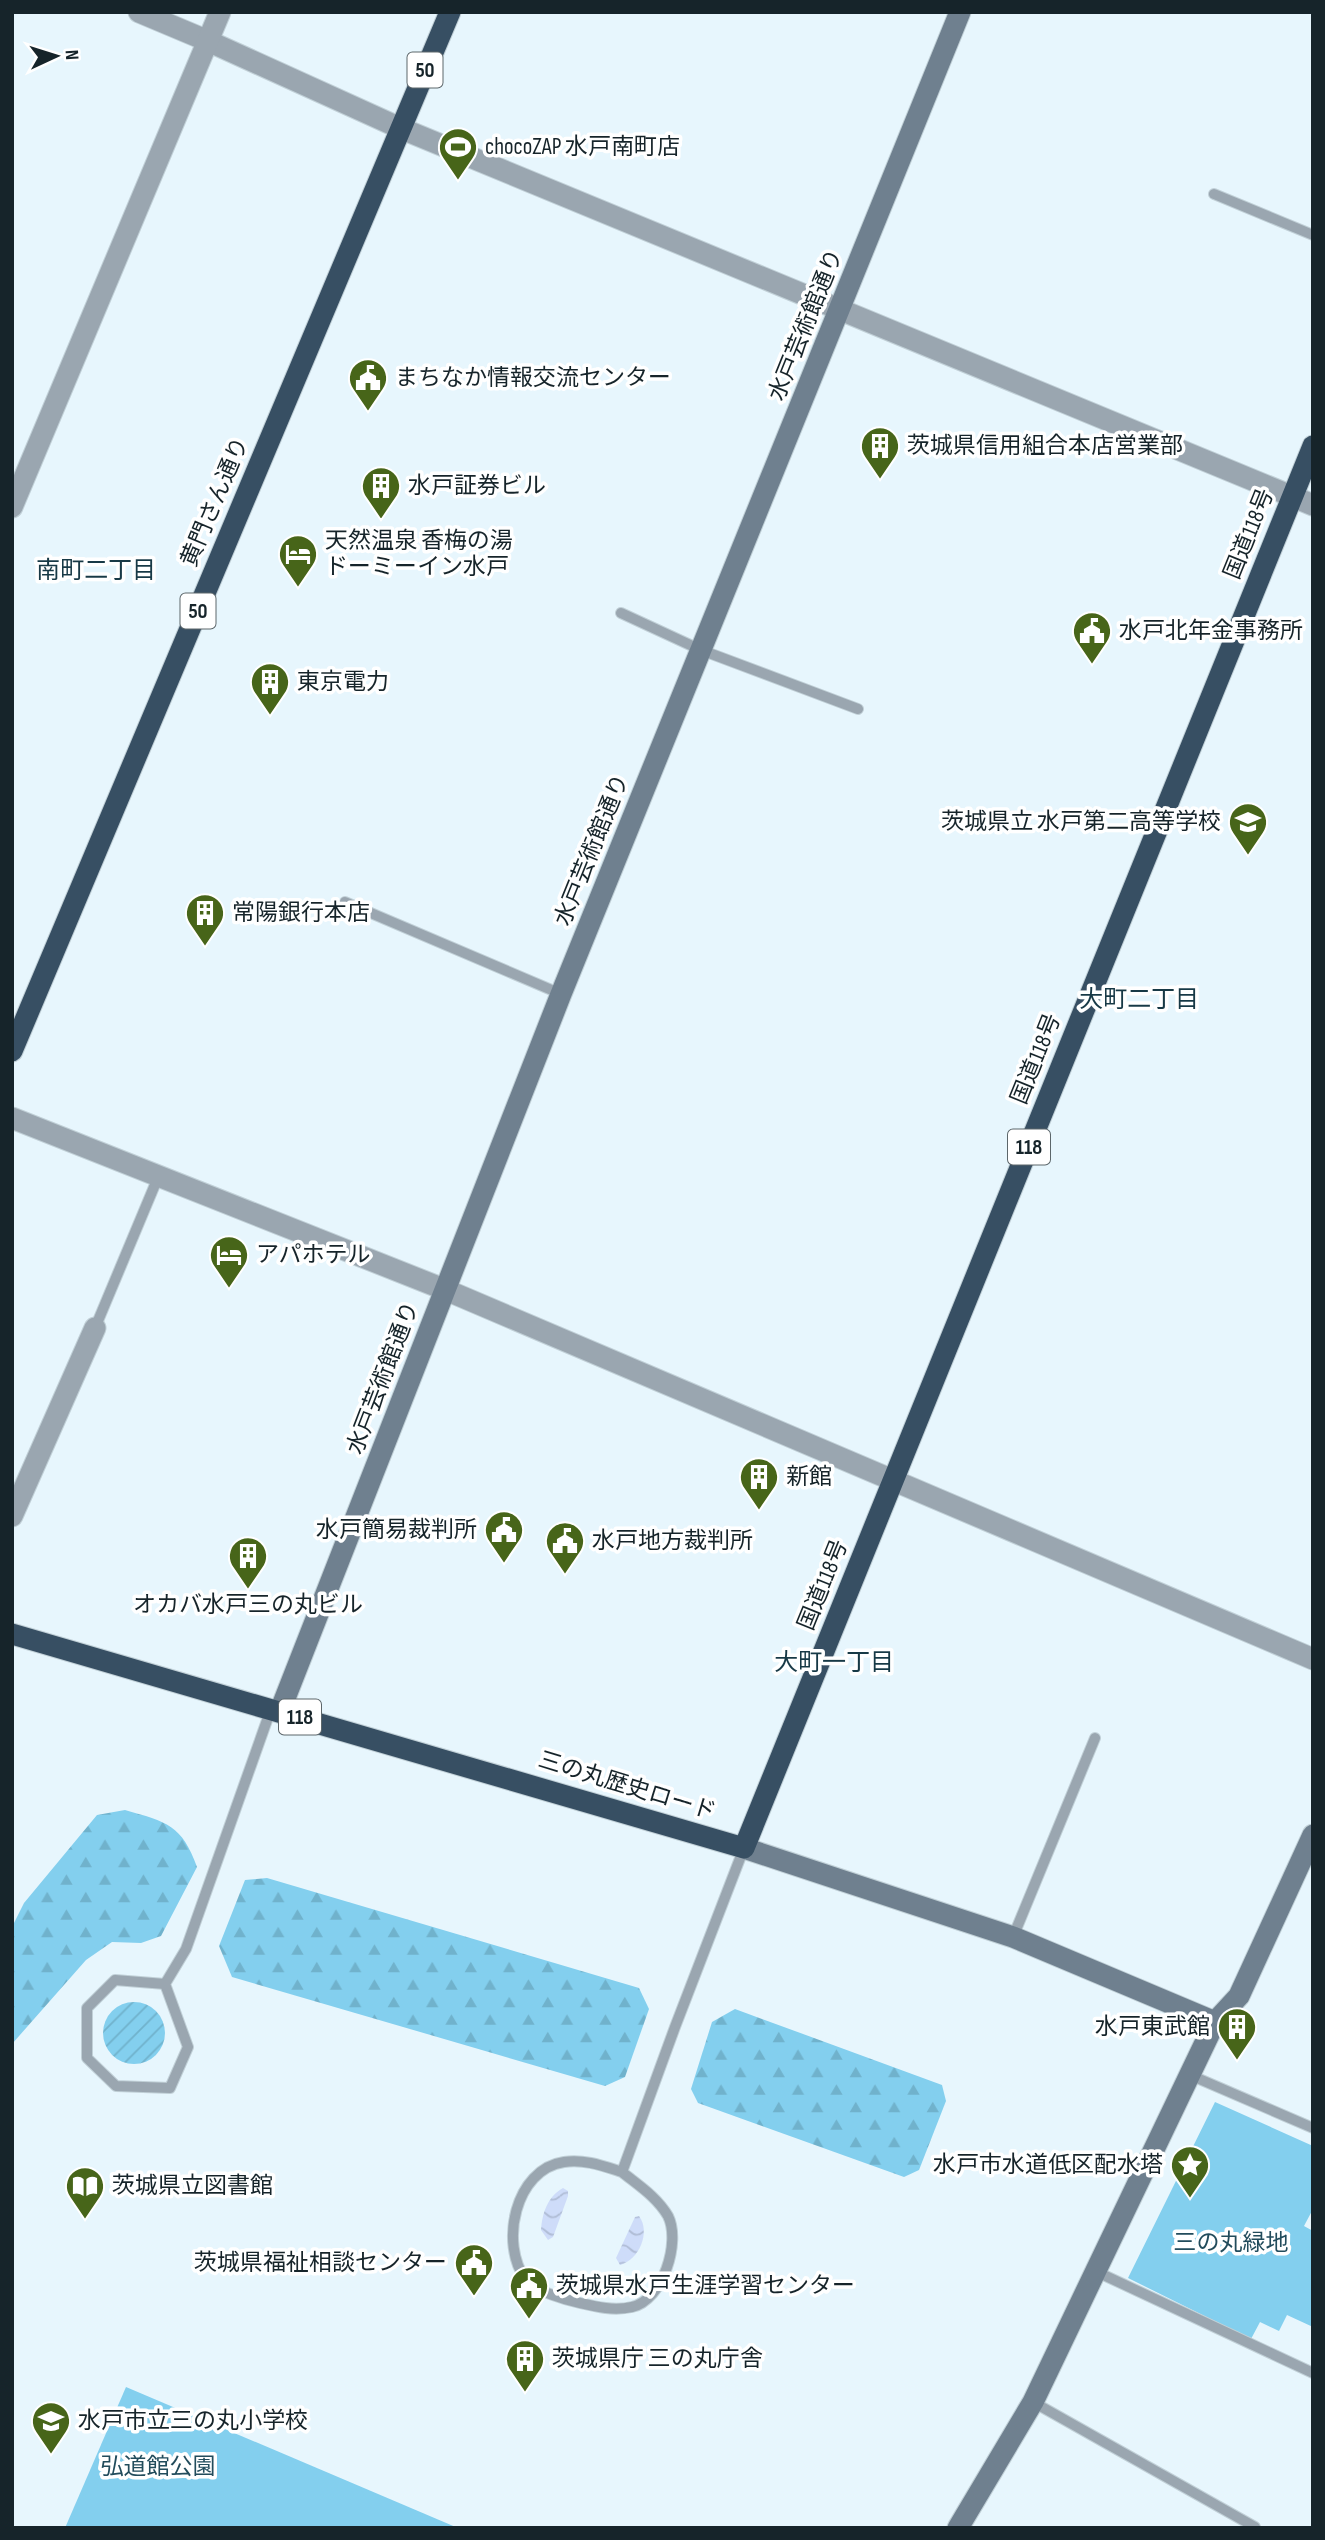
<svg xmlns="http://www.w3.org/2000/svg" width="1325" height="2540" font-family="'Sofia Sans Condensed','Noto Sans JP',sans-serif">
  <style>
    .forest { fill: url(#forest-firs) }
    .park { fill: #83cfee }
    .garden { fill: url(#garden-furrows) }
    .water { fill: url(#water-waves) }
    .lines { fill: none; stroke-linecap: round; stroke-linejoin: round }
    .lane-casing { stroke: #c1d0d7; stroke-width: 12 }
    .street-casing { stroke: #c1d0d7; stroke-width: 23 }
    .secondary-casing { stroke: #c1d0d7; stroke-width: 23 }
    .highway-casing { stroke: #c1d0d7; stroke-width: 23 }
    .lane { stroke: #9aa6b0; stroke-width: 10 }
    .street { stroke: #9aa6b0; stroke-width: 21 }
    .secondary { stroke: #6f808f; stroke-width: 21 }
    .highway { stroke: #374f63; stroke-width: 21 }
    .labels { text-anchor: middle; dominant-baseline: central; stroke-width: 7; stroke-linejoin: round; paint-order: stroke }
    .shield { fill: #fff; stroke: #5c666a; stroke-width: 2 }
    .shield-label { font-size: 21px; font-weight: bold; fill: #16242a }
    .poi-label { font-size: 23px; fill: #16242a; stroke: #fff; text-anchor: start }
    .street-label { font-size: 23px; fill: #16242a; stroke: #fff }
    .park-label { font-size: 23px; fill: #224c5c; stroke: #fff }
    .neighbourhood-label { font-size: 24px; fill: #173946; stroke: #fff }
  </style>
  <defs>
    <pattern id="forest-firs" width="22" height="20" patternUnits="userSpaceOnUse" patternTransform="scale(1.75)"><rect width="22" height="20" fill="#83cfee"/><path d="M5 1l3.5 6h-7zM16 11l3.5 6h-7z" fill="#70b2cc"/></pattern>
    <pattern id="garden-furrows" width="10" height="10" patternUnits="userSpaceOnUse" patternTransform="scale(1.75)"><rect width="10" height="10" fill="#83cfee"/><path d="M-1 1l2-2M0 10L10 0M9 11l2-2" fill="none" stroke="#70b2cc"/></pattern>
    <pattern id="water-waves" width="16" height="10" patternUnits="userSpaceOnUse" patternTransform="scale(1.75)"><rect width="16" height="10" fill="#cedcf9"/><path d="M0 5q4-4 8 0t8 0" fill="none" stroke="#b0bdd6"/></pattern>
  </defs>
  <rect width="100%" height="100%" fill="#e7f6fd"/>
  <g class="forest">
    <path d="M125,1810C167,1822 182,1825 197,1867L161,1936L141,1943L112,1942L86,1960L12,2044V1927L24,1903L97,1815Z"/>
    <polygon points="267,1878 639,1988 649,2009 625,2077 605,2086 232,1977 219,1946 245,1880"/>
    <polygon points="735,2009 942,2085 946,2101 919,2170 904,2177 698,2103 691,2089 712,2022"/>
  </g>
  <g class="park">
    <polygon points="1215,2102 1313,2146 1313,2209 1304,2226 1313,2231 1313,2327 1287,2315 1279,2331 1260,2322 1251,2339 1128,2278"/>
    <polygon points="126,2387 458,2528 65,2528"/>
  </g>
  <circle class="garden" cx="134" cy="2033" r="31"/>
  <g class="water">
    <path d="M563,2188L568,2191V2196L553,2237L548,2240L541,2230C542,2214 547,2197 563,2188Z"/>
    <path d="M639,2216C651,2232 639,2260 620,2265L616,2258L635,2217Z"/>
  </g>
  <g class="lines">
    <g class="lane-casing">
      <g id="lane">
        <polyline points="1214,194 1313,235"/>
        <polyline points="621,613 701,650 858,709"/>
        <polyline points="345,902 561,994"/>
        <polyline points="95,1328 159,1175"/>
        <polyline points="1013,1937 1095,1738"/>
        <polyline points="165,1984 188,2047 170,2088 116,2086 87,2058 87,2008 115,1980 165,1984 186,1949 271,1709"/>
        <polyline points="1190,2075 1313,2128"/>
        <path d="M622,2172C603,2166 585,2159 564,2162C515,2169 499,2244 526,2280C535,2291 566,2300 580,2303C597,2307 614,2311 632,2307C663,2300 681,2242 668,2216C657,2197 638,2185 622,2172L675,2027L744,1848"/>
        <polyline points="1095,2271 1313,2373"/>
        <polyline points="1033,2402 1255,2527"/>
      </g>
    </g>
    <g class="street-casing">
      <g id="street">
        <polyline points="139,12 208,41 400,128 1313,505"/>
        <polyline points="12,507 220,12"/>
        <polyline points="12,1118 446,1290 1313,1659"/>
        <polyline points="12,1516 95,1328"/>
      </g>
    </g>
    <g class="secondary-casing">
      <g id="secondary">
        <polyline points="280,1711 561,994 960,12"/>
        <polyline points="744,1848 1013,1937 1215,2022"/>
        <polyline points="958,2528 1033,2402 1215,2022 1239,1996 1313,1835"/>
      </g>
    </g>
    <g class="highway-casing">
      <g id="highway">
        <polyline points="12,1051 450,12"/>
        <polyline points="12,1634 744,1848 1313,446"/>
      </g>
    </g>
    <use href="#lane" class="lane"/>
    <use href="#street" class="street"/>
    <use href="#secondary" class="secondary"/>
    <use href="#highway" class="highway"/>
  </g>
  <defs>
    <g id="stadium-pin" transform="scale(2.0125)"><path d="M0 17L-7.5 6A9.5 9.5 0 1 1 7.5 6Z" fill="#476519" stroke="#fff"/><path d="M0-5a6.5 5 0 1 0 0 10a6.5 5 0 1 0 0-10ZM-3.5-1.8h7v3.6h-7Z" fill="#fff"/></g>
    <g id="civic-pin" transform="scale(2.0125)"><path d="M0 17L-7.5 6A9.5 9.5 0 1 1 7.5 6Z" fill="#476519" stroke="#fff"/><path d="M-.6-6.5H3V-4.5H.6V-3L4-1V1h2V6H-6V1h2V-1L-.6-3ZM-1.2 2.5V6h2.4V2.5Z" fill="#fff"/></g>
    <g id="building-pin" transform="scale(2.0125)"><path d="M0 17L-7.5 6A9.5 9.5 0 1 1 7.5 6Z" fill="#476519" stroke="#fff"/><path d="M-4-6H4V6H1V3H-1V6H-4ZM-2.5-4.3h1.7v1.8h-1.7ZM.8-4.3h1.7v1.8H.8ZM-2.5-1h1.7V.8h-1.7ZM.8-1h1.7V.8H.8Z" fill="#fff"/></g>
    <g id="hotel-pin" transform="scale(2.0125)"><path d="M0 17L-7.5 6A9.5 9.5 0 1 1 7.5 6Z" fill="#476519" stroke="#fff"/><path d="M-6-4.5h1.5V1H6V5H4.5V3h-9V5H-6ZM-4 0a1.8 1.8 0 1 1 3.6 0ZM.5 0V-2.5h3Q6-2.5 6 0Z" fill="#fff"/></g>
    <g id="school-pin" transform="scale(2.0125)"><path d="M0 17L-7.5 6A9.5 9.5 0 1 1 7.5 6Z" fill="#476519" stroke="#fff"/><path d="M0-5L7-2L0 1L-7-2ZM-4 1L0 2.5L4 1V4Q0 6-4 4Z" fill="#fff"/></g>
    <g id="sight-pin" transform="scale(2.0125)"><path d="M0 17L-7.5 6A9.5 9.5 0 1 1 7.5 6Z" fill="#476519" stroke="#fff"/><path d="M0-6L1.8-2.2L6-1.7L2.9 1.2L3.7 5.4L0 3.3L-3.7 5.4L-2.9 1.2L-6-1.7L-1.8-2.2Z" fill="#fff"/></g>
    <g id="library-pin" transform="scale(2.0125)"><path d="M0 17L-7.5 6A9.5 9.5 0 1 1 7.5 6Z" fill="#476519" stroke="#fff"/><path d="M-6-4Q-3-5.5-.7-3.5V5Q-3 3-6 4ZM6-4Q3-5.5 .7-3.5V5Q3 3 6 4Z" fill="#fff"/></g>
  </defs>
  <g fill-rule="evenodd">
    <use href="#stadium-pin" x="458" y="147"/>
    <use href="#civic-pin" x="368" y="378"/>
    <use href="#building-pin" x="880" y="446"/>
    <use href="#building-pin" x="381" y="486"/>
    <use href="#hotel-pin" x="298" y="554"/>
    <use href="#civic-pin" x="1092" y="631"/>
    <use href="#building-pin" x="270" y="682"/>
    <use href="#school-pin" x="1248" y="822"/>
    <use href="#building-pin" x="205" y="913"/>
    <use href="#hotel-pin" x="229" y="1255"/>
    <use href="#building-pin" x="759" y="1477"/>
    <use href="#civic-pin" x="504" y="1530"/>
    <use href="#civic-pin" x="565" y="1541"/>
    <use href="#building-pin" x="248" y="1556"/>
    <use href="#building-pin" x="1237" y="2027"/>
    <use href="#sight-pin" x="1190" y="2165"/>
    <use href="#library-pin" x="85" y="2186"/>
    <use href="#civic-pin" x="474" y="2263"/>
    <use href="#civic-pin" x="529" y="2286"/>
    <use href="#building-pin" x="525" y="2359"/>
    <use href="#school-pin" x="51" y="2421"/>
  </g>
  <g class="labels">
    <g class="shield">
      <rect x="407.5" y="52.5" width="35" height="35" rx="5"/>
      <rect x="180.5" y="593.5" width="35" height="35" rx="5"/>
      <rect x="1008" y="1129.5" width="42" height="35" rx="5"/>
      <rect x="279" y="1699.5" width="42" height="35" rx="5"/>
    </g>
    <g class="shield-label">
      <text x="425" y="70">50</text>
      <text x="198" y="611">50</text>
      <text x="1029" y="1147">118</text>
      <text x="300" y="1717">118</text>
    </g>
    <g class="poi-label">
      <text x="485" y="147">chocoZAP 水戸南町店</text>
      <text x="395" y="378">まちなか情報交流センター</text>
      <text x="907" y="446">茨城県信用組合本店営業部</text>
      <text x="408" y="486">水戸証券ビル</text>
      <text x="325" y="541">天然温泉 香梅の湯<tspan x="325" dy="26">ドーミーイン水戸</tspan></text>
      <text x="1119" y="631">水戸北年金事務所</text>
      <text x="297" y="682">東京電力</text>
      <text x="1221" y="822" text-anchor="end">茨城県立 水戸第二高等学校</text>
      <text x="232" y="913">常陽銀行本店</text>
      <text x="256" y="1255">アパホテル</text>
      <text x="786" y="1477">新館</text>
      <text x="477" y="1530" text-anchor="end">水戸簡易裁判所</text>
      <text x="592" y="1541">水戸地方裁判所</text>
      <text x="248" y="1605" text-anchor="middle">オカバ水戸三の丸ビル</text>
      <text x="1210" y="2027" text-anchor="end">水戸東武館</text>
      <text x="1163" y="2165" text-anchor="end">水戸市水道低区配水塔</text>
      <text x="112" y="2186">茨城県立図書館</text>
      <text x="447" y="2263" text-anchor="end">茨城県福祉相談センター</text>
      <text x="556" y="2286">茨城県水戸生涯学習センター</text>
      <text x="552" y="2359">茨城県庁 三の丸庁舎</text>
      <text x="78" y="2421">水戸市立三の丸小学校</text>
    </g>
    <g class="street-label">
      <text transform="translate(806 325) rotate(-68)">水戸芸術館通り</text>
      <text transform="translate(215 502) rotate(-67)">黄門さん通り</text>
      <text transform="translate(1249 534) rotate(-68)">国道118号</text>
      <text transform="translate(592 850) rotate(-68)">水戸芸術館通り</text>
      <text transform="translate(1036 1059) rotate(-68)">国道118号</text>
      <text transform="translate(383 1378) rotate(-69)">水戸芸術館通り</text>
      <text transform="translate(823 1585) rotate(-68)">国道118号</text>
      <text transform="translate(627 1786) rotate(17)">三の丸歴史ロード</text>
    </g>
    <g class="park-label">
      <text x="1231" y="2243">三の丸緑地</text>
      <text x="158" y="2467">弘道館公園</text>
    </g>
    <g class="neighbourhood-label">
      <text x="96" y="570">南町二丁目</text>
      <text x="1139" y="999">大町二丁目</text>
      <text x="834" y="1662">大町一丁目</text>
    </g>
  </g>
  <rect width="1325" height="2540" fill="none" stroke="#16242a" stroke-width="28"/>
  <g transform="translate(56 56) rotate(86)" stroke="#ffffff" stroke-width="5" paint-order="stroke">
  <path d="M0-5L12 26L0 18L-12 26Z" fill="#16242a"/>
  <text y="-10" font-size="19" font-weight="bold" text-anchor="middle" fill="#16242a">N</text>
  </g>
</svg>
